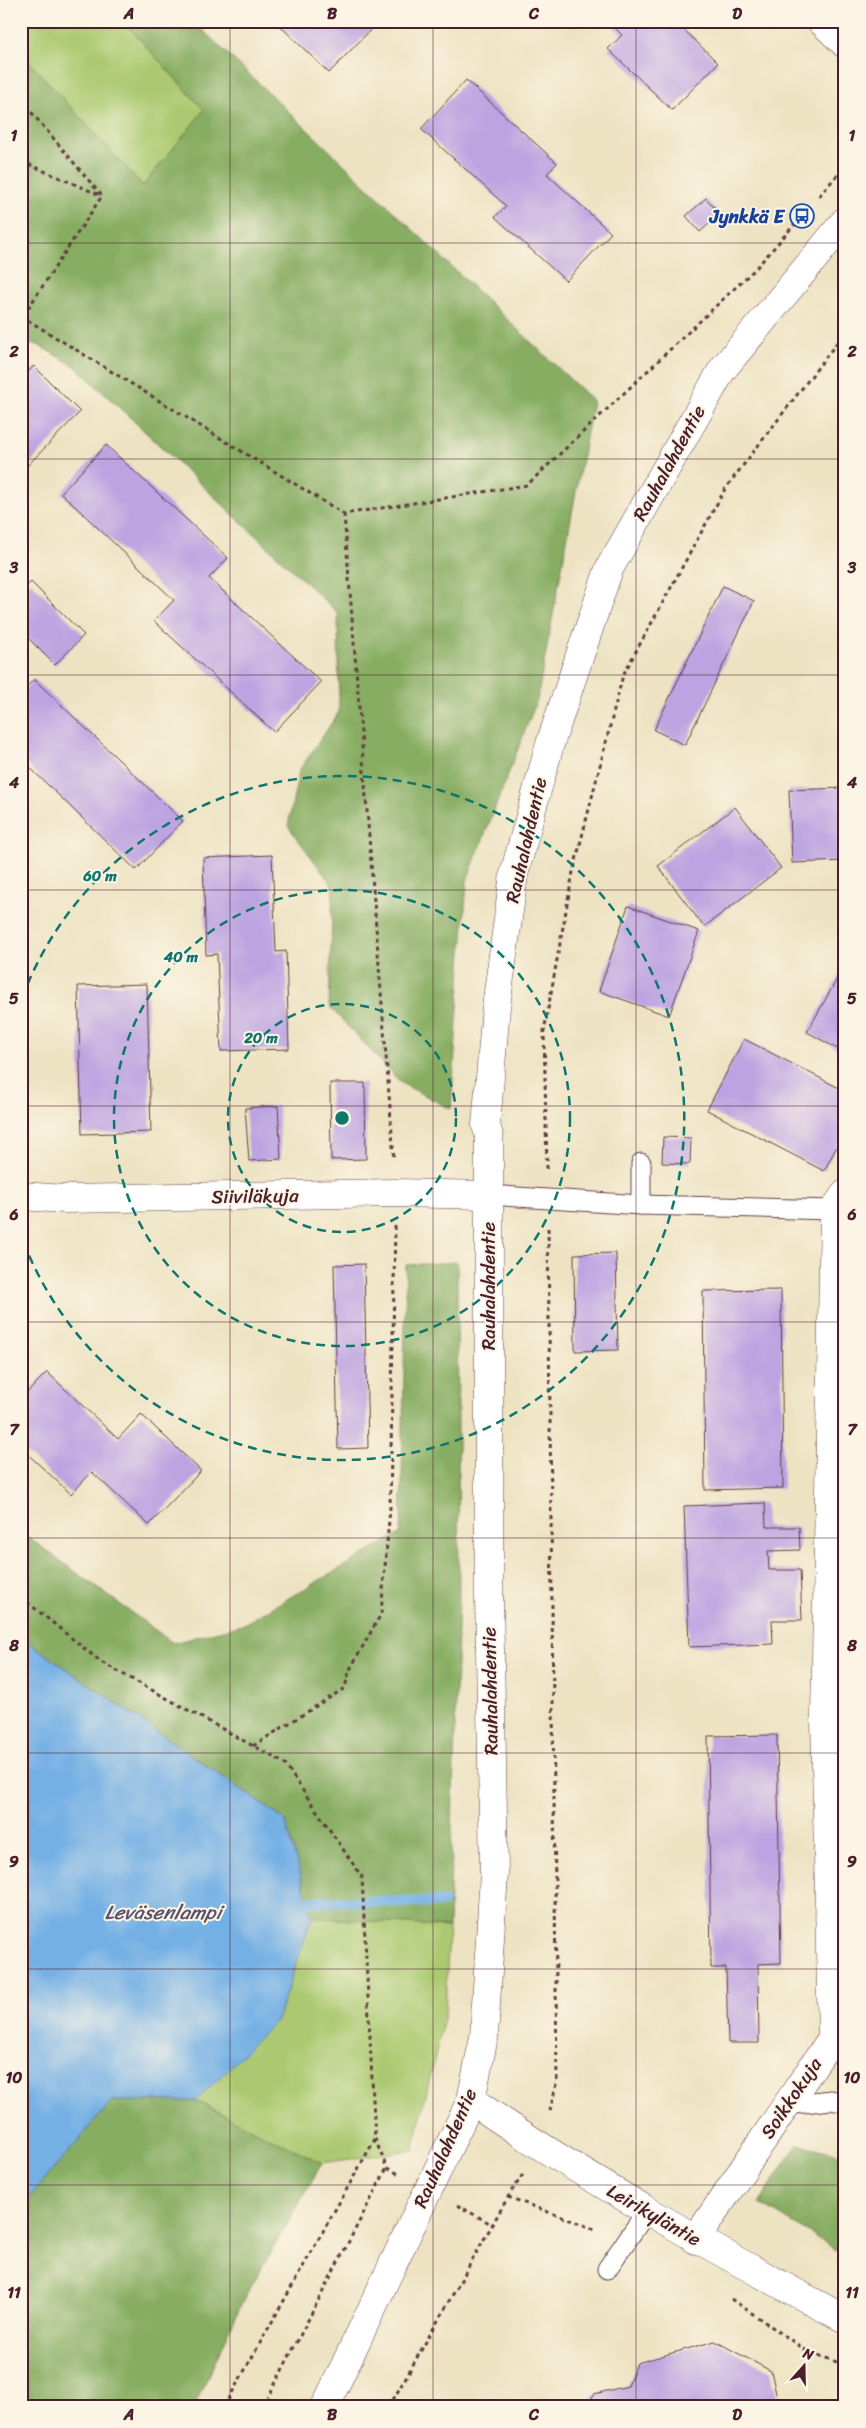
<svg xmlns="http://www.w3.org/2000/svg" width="866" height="2428" font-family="Sriracha,sans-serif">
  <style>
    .green { fill: #aac970; stroke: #7a744e }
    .forest { fill: #87ad62; stroke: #686646 }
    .water { fill: #74b0e5; stroke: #5f6888 }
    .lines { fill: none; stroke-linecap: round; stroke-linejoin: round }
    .stream { stroke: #74b0e5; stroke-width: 11 }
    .building { fill: #bca3e1 }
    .lane-casing { stroke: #623c42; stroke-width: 21 }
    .street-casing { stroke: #623c42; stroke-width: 29 }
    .secondary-casing { stroke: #623c42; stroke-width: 29 }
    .path { stroke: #623c42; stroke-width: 3; stroke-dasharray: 4 4; stroke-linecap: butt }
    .lane { stroke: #fff; stroke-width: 19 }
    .street { stroke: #fff; stroke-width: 28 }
    .secondary { stroke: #fff; stroke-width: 28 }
    .grid { fill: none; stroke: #4a1f2b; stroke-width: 1; stroke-opacity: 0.55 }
    .ring { fill: none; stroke: #0f766e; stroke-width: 2.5; stroke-dasharray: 9 6 }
    .labels { text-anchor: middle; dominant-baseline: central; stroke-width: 4; stroke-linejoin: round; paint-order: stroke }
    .transit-label { font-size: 19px; font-weight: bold; fill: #164399; stroke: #fcf5e5; text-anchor: end }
    .street-label { font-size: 19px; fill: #4a1f2b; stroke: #fcf5e5 }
    .water-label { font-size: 20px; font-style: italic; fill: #59526c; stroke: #fcf5e5 }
    .centre { fill: #0f766e; stroke: #fcf5e5; stroke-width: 2.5 }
    .ring-label { font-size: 15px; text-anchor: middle; font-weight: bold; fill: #0f766e; stroke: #fcf5e5; stroke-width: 4; stroke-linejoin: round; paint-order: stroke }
    .neatline { fill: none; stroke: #4a1f2b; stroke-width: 2 }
    .grid-label { font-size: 16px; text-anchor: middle; font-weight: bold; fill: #4a1f2b }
  </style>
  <rect width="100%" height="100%" fill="#fcf5e5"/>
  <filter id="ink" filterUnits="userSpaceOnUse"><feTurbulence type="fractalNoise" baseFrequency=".02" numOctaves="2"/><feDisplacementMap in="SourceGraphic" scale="10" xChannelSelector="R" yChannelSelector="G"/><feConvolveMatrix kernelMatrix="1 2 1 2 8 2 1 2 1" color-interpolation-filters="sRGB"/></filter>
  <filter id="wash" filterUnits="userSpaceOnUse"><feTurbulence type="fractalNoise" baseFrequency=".0096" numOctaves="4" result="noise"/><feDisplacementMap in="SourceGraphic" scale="20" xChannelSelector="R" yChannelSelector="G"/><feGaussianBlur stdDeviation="1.12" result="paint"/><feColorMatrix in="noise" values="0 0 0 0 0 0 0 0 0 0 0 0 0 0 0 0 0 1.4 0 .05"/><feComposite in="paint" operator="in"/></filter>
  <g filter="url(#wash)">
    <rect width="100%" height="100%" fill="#ede3c3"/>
    <g class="green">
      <polygon points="21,21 123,21 204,110 143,186 21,53"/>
      <polygon points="312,1917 449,1927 445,2014 413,2150 322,2163 196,2101 277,2020"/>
    </g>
    <g class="forest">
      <polygon points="123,21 193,21 593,401 537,700 467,880 451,1109 401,1083 329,1006 333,886 288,826 299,771 339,712 338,613 75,366 36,344 21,345 21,53 143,186 204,110"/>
      <polygon points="457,1262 459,1597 449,1927 312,1917 285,1820 21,1637 21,1532 173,1643 242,1625 401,1533 406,1265"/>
      <polygon points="112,2101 196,2101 322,2163 244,2299 194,2407 21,2407 21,2207"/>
      <polygon points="798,2144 845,2155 845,2255 759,2203"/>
    </g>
    <polygon class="water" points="21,1637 285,1820 312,1917 277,2020 196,2101 112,2101 21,2207"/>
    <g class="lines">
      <polyline class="stream" points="293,1901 443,1902"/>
    </g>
    <g id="blocks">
      <g class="building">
        <polygon points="275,21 370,21 374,26 329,73"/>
        <polygon points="608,21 675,21 718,63 672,110 608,49 622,35"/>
        <polygon points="466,80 557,163 547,174 611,233 566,281 495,217 506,206 421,129"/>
        <polygon points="706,198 720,214 700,232 686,216"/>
        <polygon points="34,366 80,412 21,472 21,379"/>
        <polygon points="106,445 228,558 209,578 321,682 274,732 154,621 174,600 61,493"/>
        <polygon points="31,582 84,635 55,665 21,631 21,592"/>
        <polygon points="723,586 754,601 685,745 654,730"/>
        <polygon points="34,679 183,821 136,870 21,759 21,693"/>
        <polygon points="845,788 845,861 792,863 789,790"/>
        <polygon points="735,807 781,868 704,927 658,866"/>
        <polygon points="272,855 276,952 286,951 289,1049 221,1051 217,954 206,955 203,858"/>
        <polygon points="628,906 699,931 669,1016 599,991"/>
        <polygon points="845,965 845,1053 807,1032"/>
        <polygon points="147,984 151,1132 82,1134 78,986"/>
        <polygon points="744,1039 845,1091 845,1131 824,1171 707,1110"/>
        <polygon points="330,1083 365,1083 366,1159 331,1160"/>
        <polygon points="278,1106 281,1159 249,1161 245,1108"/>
        <polygon points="663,1137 691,1138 690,1164 662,1163"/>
        <polygon points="616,1253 618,1350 575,1351 574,1254"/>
        <polygon points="364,1264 368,1448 338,1449 334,1265"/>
        <polygon points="781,1290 783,1488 705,1490 703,1291"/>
        <polygon points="21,1369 28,1375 21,1382"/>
        <polygon points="47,1372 118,1439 141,1414 201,1471 149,1525 92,1472 71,1494 21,1448 21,1399"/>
        <polygon points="765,1503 766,1527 799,1527 800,1550 768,1551 769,1570 800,1570 802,1620 772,1620 773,1644 689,1647 684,1506"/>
        <polygon points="777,1735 781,1963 758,1964 759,2043 728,2043 726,1968 711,1968 708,1736"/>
        <polygon points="715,2341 771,2371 779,2407 587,2407 594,2394 628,2386 637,2363"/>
      </g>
    </g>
  </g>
  <g filter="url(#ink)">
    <use href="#blocks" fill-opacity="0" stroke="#623c42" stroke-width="1"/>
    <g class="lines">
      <g class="lane-casing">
        <g id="lane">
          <polyline points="488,1195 641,1205 834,1210"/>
          <polyline points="641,1205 641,1163"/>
          <polyline points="786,2105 831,2100 845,2103"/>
          <polyline points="607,2269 647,2211"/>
        </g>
      </g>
      <g class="street-casing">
        <g id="street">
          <polyline points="821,21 845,44"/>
          <polyline points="21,1196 65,1199 396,1193 488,1195"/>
          <polyline points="695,2240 832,2038 825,1718 834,1210 845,1194"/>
        </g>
      </g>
      <g class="secondary-casing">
        <g id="secondary">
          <path d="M471,2100C590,2182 717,2251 845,2319"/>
          <polyline points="325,2407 471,2100 484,2037 494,1873 489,1595 489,1136 486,1125 496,1007 514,874 550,744 609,569 722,370 845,221"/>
        </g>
      </g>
      <g class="path">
        <polyline points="21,100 102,196 21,319"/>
        <polyline points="21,161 102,196"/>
        <polyline points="819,196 845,166"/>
        <polyline points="21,316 344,514 527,485 756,268 802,216"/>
        <polyline points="344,514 394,1159"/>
        <polyline points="547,1169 544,1031 573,872 623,675 725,489 845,332"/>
        <polyline points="548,1228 557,2080 550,2111"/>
        <polyline points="21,1597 101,1662 284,1763 362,1877 375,2139 387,2168 399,2174"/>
        <polyline points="253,1746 345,1688 349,1671 381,1614 390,1508 395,1226"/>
        <polyline points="508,2197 597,2230"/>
        <polyline points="457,2205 493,2225"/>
        <polyline points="731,2299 807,2351 845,2365"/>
        <polyline points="224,2407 375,2139"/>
        <polyline points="263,2407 387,2168"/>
        <polyline points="389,2407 508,2197 524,2173"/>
      </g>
      <use href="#lane" class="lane"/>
      <use href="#street" class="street"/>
      <use href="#secondary" class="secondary"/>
    </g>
  </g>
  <path class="grid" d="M230,21V2407M433,21V2407M636,21V2407M21,243H845M21,459H845M21,675H845M21,890H845M21,1106H845M21,1322H845M21,1538H845M21,1753H845M21,1969H845M21,2185H845"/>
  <g class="ring">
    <circle cx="342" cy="1118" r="114"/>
    <circle cx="342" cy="1118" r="228"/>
    <path d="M22 998A342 342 0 1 1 22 1238"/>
  </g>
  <defs>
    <g id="bus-ring" transform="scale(1.25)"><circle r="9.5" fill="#fcf5e5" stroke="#1a4fb4" stroke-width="1.5"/><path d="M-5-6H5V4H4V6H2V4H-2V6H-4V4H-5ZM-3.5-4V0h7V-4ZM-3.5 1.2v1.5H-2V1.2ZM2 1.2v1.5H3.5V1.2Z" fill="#1a4fb4"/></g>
  </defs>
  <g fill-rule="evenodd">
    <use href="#bus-ring" x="802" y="216"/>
  </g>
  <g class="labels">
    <g class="transit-label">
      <text x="784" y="216">Jynkkä E</text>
    </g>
    <g class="street-label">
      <text transform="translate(669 463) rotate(-61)">Rauhalahdentie</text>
      <text transform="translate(526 840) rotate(-77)">Rauhalahdentie</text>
      <text transform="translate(255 1196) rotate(-1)">Siiviläkuja</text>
      <text transform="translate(488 1286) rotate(-90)">Rauhalahdentie</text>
      <text transform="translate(490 1691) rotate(-91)">Rauhalahdentie</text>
      <text transform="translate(791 2098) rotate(-56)">Soikkokuja</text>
      <text transform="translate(445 2148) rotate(-66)">Rauhalahdentie</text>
      <text transform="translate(654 2215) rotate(30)">Leirikyläntie</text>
    </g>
    <g class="water-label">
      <text x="163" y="1912">Leväsenlampi</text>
    </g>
  </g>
  <circle cx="342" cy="1118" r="8" class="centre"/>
  <g class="ring-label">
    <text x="100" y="881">60 m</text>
    <text x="181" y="962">40 m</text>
    <text x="261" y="1043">20 m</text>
  </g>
  <rect width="866" height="2428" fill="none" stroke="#fcf5e5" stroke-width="55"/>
  <g transform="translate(804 2366) rotate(20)" stroke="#fcf5e5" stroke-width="4" paint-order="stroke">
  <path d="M0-4L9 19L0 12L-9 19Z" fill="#4a1f2b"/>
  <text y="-8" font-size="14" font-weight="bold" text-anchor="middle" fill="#4a1f2b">N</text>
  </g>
  <rect x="28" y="28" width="810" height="2372" class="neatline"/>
  <g class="grid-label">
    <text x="129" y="19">A</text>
    <text x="332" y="19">B</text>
    <text x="534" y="19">C</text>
    <text x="737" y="19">D</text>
    <text x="14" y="141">1</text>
    <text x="852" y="141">1</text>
    <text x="14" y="357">2</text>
    <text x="852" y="357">2</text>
    <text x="14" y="573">3</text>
    <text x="852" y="573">3</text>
    <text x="14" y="788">4</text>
    <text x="852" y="788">4</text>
    <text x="14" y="1004">5</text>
    <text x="852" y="1004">5</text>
    <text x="14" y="1220">6</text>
    <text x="852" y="1220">6</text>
    <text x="14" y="1435">7</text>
    <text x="852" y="1435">7</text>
    <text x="14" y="1651">8</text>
    <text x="852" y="1651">8</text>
    <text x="14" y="1867">9</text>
    <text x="852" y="1867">9</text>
    <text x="14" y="2083">10</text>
    <text x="852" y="2083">10</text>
    <text x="14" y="2298">11</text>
    <text x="852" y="2298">11</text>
    <text x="129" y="2420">A</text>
    <text x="332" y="2420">B</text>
    <text x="534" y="2420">C</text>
    <text x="737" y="2420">D</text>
  </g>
</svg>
